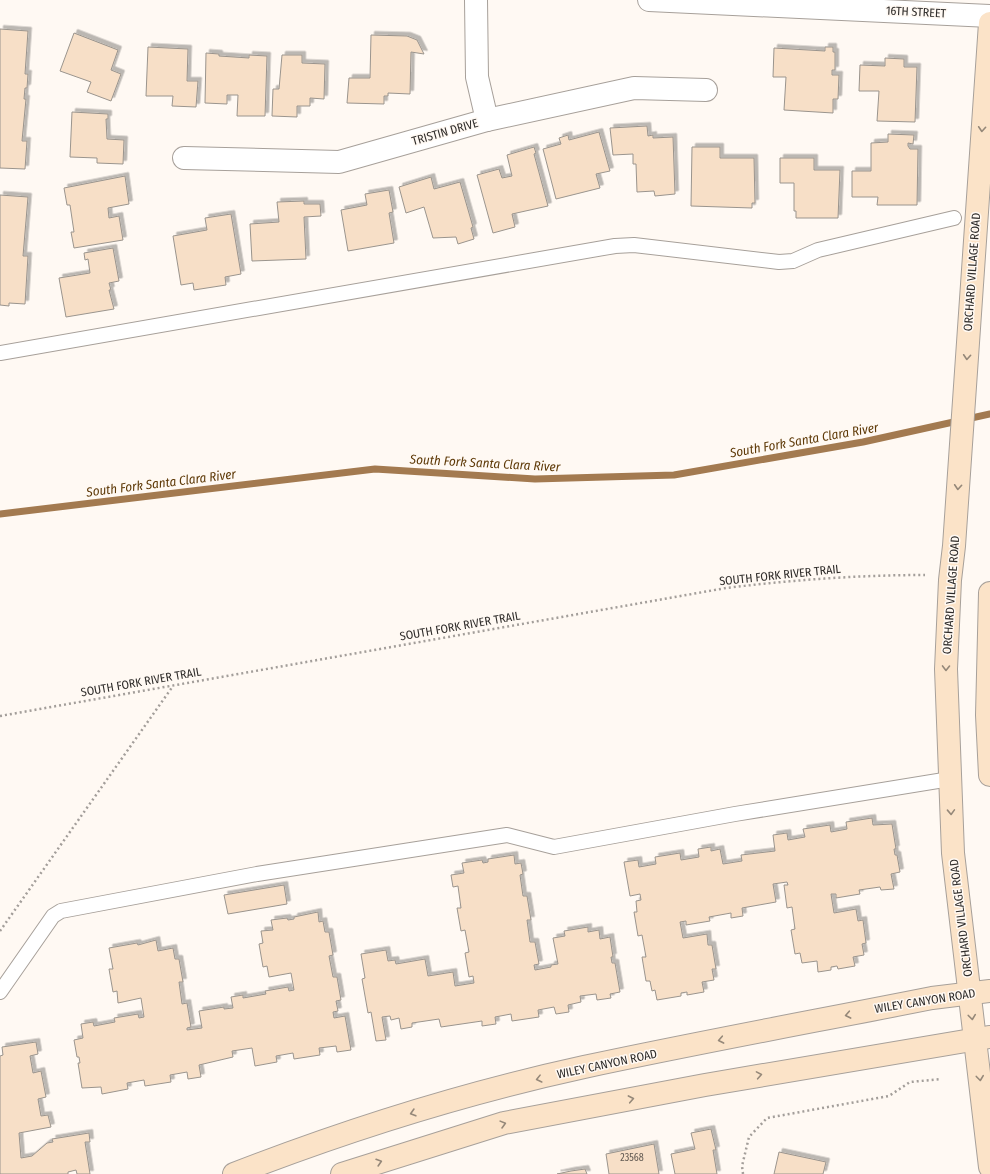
<svg xmlns="http://www.w3.org/2000/svg" width="990" height="1174" font-family="'Fira Sans Condensed',sans-serif">
  <style>
    .lines { fill: none; stroke-linecap: round; stroke-linejoin: round }
    .stream { stroke: #a37a50; stroke-width: 7 }
    .building { fill: #f7dfc7; stroke: #9a948d; filter: url(#shadow) }
    .lane-casing { stroke: #a7a09a; stroke-width: 16 }
    .street-casing { stroke: #a7a09a; stroke-width: 24 }
    .secondary-casing { stroke: #a7a09a; stroke-width: 24 }
    .path { stroke: #a39e9a; stroke-width: 2.5; stroke-dasharray: 2 3; stroke-linecap: butt }
    .lane { stroke: #fff; stroke-width: 14 }
    .street { stroke: #fff; stroke-width: 22 }
    .secondary { stroke: #fbe3c8; stroke-width: 22 }
    .oneway { stroke: #958879 }
    .labels { text-anchor: middle; dominant-baseline: central; stroke-width: 3; stroke-linejoin: round; paint-order: stroke }
    .number-label { font-size: 10px; fill: #615951 }
    .street-label { font-size: 12px; fill: #2f2c2a; stroke: #fff9f3 }
    .water-label { font-size: 13px; font-style: italic; fill: #5e3907; stroke: #fff9f3 }
  </style>
  <defs>
    <filter id="shadow"><feDropShadow dx="3.5" dy="-3.5" stdDeviation="0" flood-color="#0004"/></filter>
  </defs>
  <rect width="100%" height="100%" fill="#fff9f3"/>
  <g class="lines">
    <polyline class="stream" points="0,514 375,469 535,479 674,475 863,442 990,414"/>
  </g>
  <g class="building">
    <polygon points="0,29 28,31 25,74 28,74 27,88 25,88 24,99 26,99 22,141 27,141 25,169 0,168"/>
    <polygon points="74,33 118,50 111,70 121,74 111,101 87,92 91,82 60,71"/>
    <polygon points="371,35 407,36 417,40 424,54 411,52 410,94 388,93 388,96 384,96 384,104 347,103 349,78 370,78"/>
    <polygon points="148,47 188,49 187,81 198,81 196,107 172,106 173,96 146,96"/>
    <polygon points="825,47 833,47 833,52 835,52 835,70 832,70 832,75 839,75 838,99 833,99 833,113 784,110 786,77 773,77 774,48 825,51"/>
    <polygon points="206,53 219,54 219,56 249,58 249,55 267,56 265,116 237,116 238,95 227,95 227,104 205,103"/>
    <polygon points="282,55 302,55 302,63 325,64 324,99 310,98 310,106 297,106 297,117 272,116 273,89 279,89"/>
    <polygon points="885,58 904,59 904,67 917,67 915,122 877,121 879,91 859,91 860,65 885,66"/>
    <polygon points="72,112 108,114 108,119 106,119 107,139 124,140 123,164 97,163 97,158 70,157"/>
    <polygon points="647,126 648,136 653,135 653,138 673,137 675,194 655,196 654,191 637,192 636,164 633,164 633,154 613,155 610,128"/>
    <polygon points="599,132 610,171 596,174 600,188 556,199 543,149 561,144 559,138 568,135 569,140"/>
    <polygon points="888,134 914,135 913,144 908,143 908,146 910,149 918,149 917,205 877,205 878,197 852,197 852,171 871,171 871,143 888,142"/>
    <polygon points="534,147 536,153 534,154 548,206 512,214 515,227 493,233 477,175 499,169 502,178 512,176 507,155"/>
    <polygon points="692,147 720,147 720,158 754,158 755,203 752,203 752,208 691,206"/>
    <polygon points="780,158 814,158 814,170 840,170 838,218 796,218 796,211 794,211 794,183 780,183"/>
    <polygon points="125,176 129,204 108,208 109,218 119,216 123,240 74,248 71,232 74,232 70,205 67,205 64,188"/>
    <polygon points="431,177 434,189 460,182 473,227 471,228 474,239 458,244 456,237 433,238 424,207 406,213 399,187"/>
    <polygon points="389,190 393,212 389,213 394,243 348,251 341,210 367,205 365,194"/>
    <polygon points="0,195 28,197 23,256 28,256 25,304 9,303 9,306 0,305"/>
    <polygon points="304,201 304,204 320,204 321,216 304,217 306,259 252,261 250,224 279,222 277,202"/>
    <polygon points="231,214 241,274 225,277 226,285 194,290 193,283 181,285 173,236 207,230 205,218"/>
    <polygon points="113,248 119,281 109,283 111,290 109,290 114,309 66,317 59,278 90,273 88,259 85,260 84,253"/>
    <polygon points="872,818 873,825 892,824 896,849 894,849 895,855 897,855 900,872 891,874 894,889 881,890 880,887 859,890 860,894 836,898 836,894 831,894 834,913 856,909 858,921 863,920 866,943 862,944 864,955 853,957 855,966 838,969 837,966 831,967 831,970 818,972 817,961 802,963 800,953 795,954 791,930 795,929 792,907 787,908 784,885 788,885 787,882 773,884 776,902 742,908 743,916 731,918 731,913 709,917 710,921 686,925 686,921 680,922 683,938 707,934 708,945 712,945 716,969 712,969 714,980 702,982 704,992 687,995 687,992 681,993 681,996 657,1000 655,990 652,991 650,981 646,981 642,957 646,957 642,935 638,936 634,912 637,912 636,901 641,900 640,894 630,896 624,862 638,860 639,867 656,864 655,857 680,853 681,860 699,857 698,849 711,847 711,851 720,849 723,864 742,861 741,855 775,851 773,835 787,833 788,840 805,837 803,829 830,825 831,832 847,829 846,822"/>
    <polygon points="514,855 515,864 521,863 523,874 520,875 523,896 527,896 531,920 527,920 530,942 535,942 539,964 534,965 535,970 551,967 551,965 558,964 553,938 565,936 564,931 588,927 588,932 599,930 600,939 610,937 613,957 611,957 612,963 615,963 620,992 610,994 611,998 597,1000 596,994 580,996 581,1002 568,1005 569,1012 556,1014 554,1007 538,1010 539,1017 512,1021 511,1014 495,1017 496,1024 482,1026 482,1021 441,1027 439,1019 412,1023 412,1027 401,1029 399,1018 391,1020 390,1016 382,1017 386,1040 376,1041 371,1012 368,1013 362,979 365,978 361,954 386,950 388,961 395,960 396,964 425,959 428,976 453,972 455,986 474,983 473,976 469,977 465,953 469,952 465,930 461,931 457,908 461,908 458,886 453,887 451,875 464,873 462,863 482,860 483,863 488,862 488,859"/>
    <polygon points="284,885 287,904 228,914 224,895"/>
    <polygon points="318,912 319,922 323,921 325,932 329,932 333,955 329,956 333,977 337,977 341,1000 336,1001 338,1011 333,1012 334,1018 345,1016 351,1050 337,1052 336,1046 319,1048 320,1055 294,1059 293,1053 276,1056 277,1062 255,1066 252,1048 232,1051 233,1057 199,1065 201,1077 188,1079 187,1072 170,1075 171,1082 145,1086 144,1080 127,1083 128,1089 102,1094 101,1087 82,1088 78,1063 80,1063 79,1057 77,1057 74,1040 83,1038 81,1024 93,1022 94,1026 115,1022 114,1018 138,1014 139,1018 144,1017 141,998 118,1003 117,991 113,992 109,969 113,969 109,948 137,943 138,945 156,940 158,951 173,948 175,959 179,959 183,982 179,982 182,1004 187,1003 191,1027 187,1028 187,1030 202,1028 199,1011 224,1007 224,1009 233,1008 231,997 243,995 243,998 266,994 265,991 288,987 289,991 294,990 291,973 269,977 267,966 263,967 259,944 263,943 261,931 273,930 271,920 287,918 288,920 294,919 294,917"/>
    <polygon points="36,1042 38,1054 30,1056 33,1073 41,1071 46,1097 38,1099 41,1116 48,1115 51,1127 19,1133 21,1158 32,1156 47,1143 53,1142 52,1139 89,1133 90,1142 85,1142 90,1174 77,1174 76,1170 68,1172 68,1174 0,1174 0,1056 3,1055 2,1047"/>
    <polygon points="711,1129 716,1150 713,1150 717,1174 675,1174 671,1154 695,1149 691,1133"/>
    <polygon points="654,1144 659,1174 609,1174 606,1154"/>
    <polygon points="779,1152 826,1162 823,1174 774,1174"/>
    <polygon points="585,1169 587,1174 557,1174 571,1171"/>
  </g>
  <g class="lines">
    <g class="lane-casing">
      <g id="lane">
        <polyline points="0,353 615,246 634,245 779,262 793,261 818,250 954,218"/>
        <polyline points="0,992 53,916 61,911 257,874 507,835 554,847 735,814 950,779"/>
      </g>
    </g>
    <g class="street-casing">
      <g id="street">
        <polyline points="476,0 477,77 487,120"/>
        <polyline points="649,0 990,16"/>
        <polyline points="184,158 339,162 487,120 634,88 706,90"/>
      </g>
    </g>
    <g class="secondary-casing">
      <g id="secondary">
        <polyline points="990,23 954,546 950,580 946,669 953,853 990,1167"/>
        <polyline points="990,593 987,715 990,775"/>
        <path d="M234,1174C347,1130 465,1093 584,1067C700,1042 816,1021 932,998L990,991"/>
        <polyline points="342,1174 504,1123 705,1085 989,1037"/>
      </g>
    </g>
    <g class="path">
      <path d="M0,716L726,588C792,580 859,575 925,575"/>
      <polyline points="0,931 173,686"/>
      <polyline points="743,1174 742,1166 749,1137 767,1118 889,1096 910,1082 941,1079"/>
    </g>
    <use href="#lane" class="lane"/>
    <use href="#street" class="street"/>
    <use href="#secondary" class="secondary"/>
  </g>
  <defs><path id="oneway-chevron" d="M-2-3.5L2.5 0L-2 3.5" fill="none" stroke-width="1.6" stroke-linecap="round" stroke-linejoin="round"/></defs>
  <g class="oneway">
    <use href="#oneway-chevron" transform="translate(982 129) rotate(94)"/>
    <use href="#oneway-chevron" transform="translate(967 357) rotate(94)"/>
    <use href="#oneway-chevron" transform="translate(958 487) rotate(94)"/>
    <use href="#oneway-chevron" transform="translate(946 668) rotate(91)"/>
    <use href="#oneway-chevron" transform="translate(951 812) rotate(88)"/>
    <use href="#oneway-chevron" transform="translate(848 1015) rotate(169)"/>
    <use href="#oneway-chevron" transform="translate(972 1017) rotate(83)"/>
    <use href="#oneway-chevron" transform="translate(721 1040) rotate(169)"/>
    <use href="#oneway-chevron" transform="translate(759 1075) rotate(-10)"/>
    <use href="#oneway-chevron" transform="translate(980 1078) rotate(83)"/>
    <use href="#oneway-chevron" transform="translate(539 1079) rotate(166)"/>
    <use href="#oneway-chevron" transform="translate(631 1099) rotate(-11)"/>
    <use href="#oneway-chevron" transform="translate(413 1113) rotate(164)"/>
    <use href="#oneway-chevron" transform="translate(503 1124) rotate(-15)"/>
    <use href="#oneway-chevron" transform="translate(379 1162) rotate(-17)"/>
  </g>
  <g class="labels">
    <g class="number-label">
      <text x="632" y="1158">23568</text>
    </g>
    <g class="street-label">
      <text transform="translate(916 12) rotate(3)">16TH STREET</text>
      <text transform="translate(445 132) rotate(-16)">TRISTIN DRIVE</text>
      <text transform="translate(972 272) rotate(-86)">ORCHARD VILLAGE ROAD</text>
      <text transform="translate(780 575) rotate(-6)">SOUTH FORK RIVER TRAIL</text>
      <text transform="translate(951 595) rotate(-86)">ORCHARD VILLAGE ROAD</text>
      <text transform="translate(460 626) rotate(-10)">SOUTH FORK RIVER TRAIL</text>
      <text transform="translate(141 682) rotate(-10)">SOUTH FORK RIVER TRAIL</text>
      <text transform="translate(961 918) rotate(-97)">ORCHARD VILLAGE ROAD</text>
      <text transform="translate(925 1001) rotate(-9)">WILEY CANYON ROAD</text>
      <text transform="translate(607 1064) rotate(-12)">WILEY CANYON ROAD</text>
    </g>
    <g class="water-label">
      <text transform="translate(804 440) rotate(-10)">South Fork Santa Clara River</text>
      <text transform="translate(485 463) rotate(3)">South Fork Santa Clara River</text>
      <text transform="translate(161 483) rotate(-7)">South Fork Santa Clara River</text>
    </g>
  </g>
</svg>
